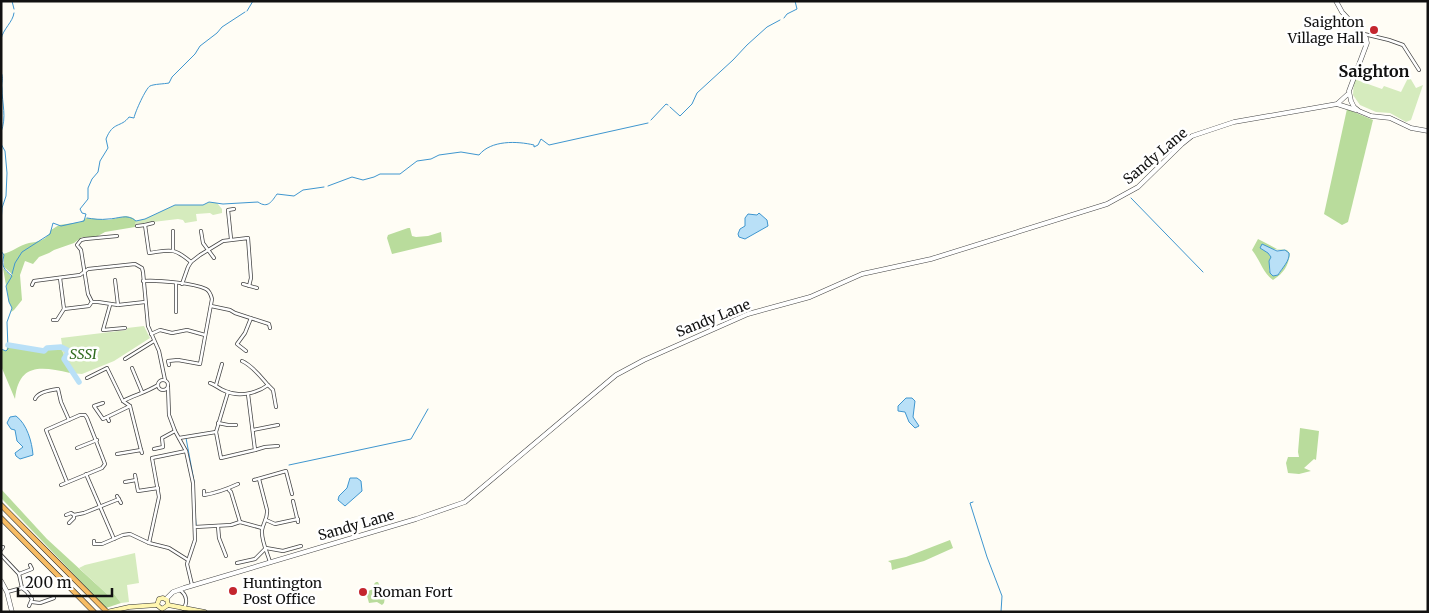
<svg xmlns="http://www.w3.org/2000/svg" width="1429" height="613" font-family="Merriweather,serif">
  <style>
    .green { fill: #d5ebbd }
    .forest { fill: #b9dc9c; fill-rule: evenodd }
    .water { fill: #b9e0f7; stroke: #3f96cf }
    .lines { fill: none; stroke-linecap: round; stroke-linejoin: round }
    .stream { stroke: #3f96cf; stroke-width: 1 }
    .river { stroke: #b9e0f7; stroke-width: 5.5 }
    .minor-casing { stroke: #444; stroke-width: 4 }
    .tertiary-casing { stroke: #444; stroke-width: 5 }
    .secondary-casing { stroke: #333; stroke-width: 5 }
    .trunk-casing { stroke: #222; stroke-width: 5.5 }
    .minor { stroke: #fff; stroke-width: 2.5 }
    .tertiary { stroke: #fff; stroke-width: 4 }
    .secondary { stroke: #fff6b0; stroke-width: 4 }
    .trunk { stroke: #f7bc64; stroke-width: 4.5 }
    .poi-dot { fill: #c4262e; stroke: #fff; stroke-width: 2 }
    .labels { text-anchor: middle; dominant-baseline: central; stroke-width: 5; stroke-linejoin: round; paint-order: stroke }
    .poi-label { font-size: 14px; fill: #111; stroke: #fff; text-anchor: start }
    .street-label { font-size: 14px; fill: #111; stroke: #fff }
    .park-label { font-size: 14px; font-style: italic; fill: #2f6b1f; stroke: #fff }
    .quarter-label { font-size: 16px; font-weight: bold; fill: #111; stroke: #fff }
  </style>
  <rect width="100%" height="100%" fill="#fffdf5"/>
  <g class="green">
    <polygon points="1409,76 1416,88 1423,85 1411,120 1406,122 1390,113 1376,112 1360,105 1353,95 1354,79 1382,89 1384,86 1401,92"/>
    <polygon points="209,202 217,203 222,209 222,213 213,215 210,213 196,214 197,221 185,223 183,220 178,219 136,224 136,221 145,219 175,205 203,205"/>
    <polygon points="144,326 150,338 114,361 82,374 70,373 71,371 64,358 61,338 127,330 127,328"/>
    <polygon points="135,553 139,583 127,585 129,602 121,603 114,594 108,595 79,568 85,565"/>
  </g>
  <g class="forest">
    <polygon points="1347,109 1373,120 1348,222 1342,225 1324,214"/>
    <path d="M126,216L133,218L136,221L135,227L105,232L96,237H82L74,243L54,250L49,253L39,257L33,264L25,261L20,275L22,300L14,310L11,312L12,308L9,302L3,268L11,276L12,274L4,267V257L3,254C12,252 20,245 29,243C37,242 48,240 51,230L59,225L81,222L86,218L109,220Z"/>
    <polygon points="408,228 410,228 412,236 416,237 428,236 441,232 442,242 392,254 387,238 388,235"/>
    <path d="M1258,239L1277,249L1287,250L1290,254C1288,266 1284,273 1273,280C1263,273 1260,260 1252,250ZM1260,248L1283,250L1288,259L1279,274L1269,271L1271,257L1268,253Z"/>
    <path d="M8,345L44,351L47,348L61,347L70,373C42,367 19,362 15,399L1,366V349L6,351Z"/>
    <polygon points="1300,428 1319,431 1316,460 1314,459 1304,468 1311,471 1299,474 1288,473 1286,463 1288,457 1299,457 1298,452"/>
    <polygon points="1,489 47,539 108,595 114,594 121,603 106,608 3,500 1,498"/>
    <polygon points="950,540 953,548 924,561 892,570 891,563 888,561 906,557"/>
    <polygon points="376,582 378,582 385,597 384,603 382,605 377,602 369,603 366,592 373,589 374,584"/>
  </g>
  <g class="water">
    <polygon points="759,213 767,220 768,226 745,239 739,237 738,234 740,229 745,226 745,218 748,214 757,215"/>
    <path d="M1262,244L1277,251L1285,250L1289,253C1290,261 1282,268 1278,275L1273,276L1270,273L1269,261L1271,257L1268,253L1260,248Z"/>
    <polygon points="906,398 912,398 915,401 913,417 919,426 915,428 909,422 905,412 898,411 898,406"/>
    <path d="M16,416C27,424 32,442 33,455L20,459L16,456L15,453L23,447L17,441L15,430L11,429L7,423L10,417Z"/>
    <polygon points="350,478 357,478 361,481 362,491 345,506 338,500 339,496 347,488"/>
  </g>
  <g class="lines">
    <g class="stream">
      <polyline points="12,1 14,9"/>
      <polyline points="247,11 253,1"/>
      <polyline points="784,18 787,14 797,9 795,1"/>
      <path d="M1,39C3,29 13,22 14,13"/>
      <path d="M1,72C4,79 1,82 2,88C2,104 7,117 1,132"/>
      <polyline points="670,107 680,116 692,104 697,93 733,60 747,45 767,27 780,20"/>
      <polyline points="651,120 666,104 668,105"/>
      <polyline points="1,144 5,151 7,173 6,196 2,208 1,223"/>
      <path d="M328,186L352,177L363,180L374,177L380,174H400L417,161L431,159L439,155L461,152L479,155C491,140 517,141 534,145V147L538,145L541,139L549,145L648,123"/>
      <polyline points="1131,198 1203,272"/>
      <path d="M87,218C93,219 101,220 108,219C118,219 127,213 136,221L145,219L175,205H203L209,202L223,204L258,202C268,209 272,201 277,194L294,196L303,190L324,187"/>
      <path d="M1,239V251L4,255C1,267 4,269 12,276L6,286L9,302L12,308L7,322L8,349L6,351L1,349"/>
      <path d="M12,274L15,263L22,252L50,234L53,223L61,226L84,221L86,214L82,213L80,209L88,199V188L92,179L98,172L100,161L108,148L106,139C113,121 121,128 129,117L134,118C135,112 146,88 150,86C154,84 164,84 169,83L172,77L195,54L200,46L217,33L222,27L245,12"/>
      <polyline points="186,438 194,481"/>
      <polyline points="289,465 411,439 428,409"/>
      <polyline points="973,502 970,503 987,557 1002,596 1001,612"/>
      <polyline points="195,510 196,525"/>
    </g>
    <polyline class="river" points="8,345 44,351 47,348 61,347 69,351 64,359 79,382"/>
    <g class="minor-casing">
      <g id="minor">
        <polyline points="1364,34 1389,40 1403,45 1419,70"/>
        <polyline points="145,225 153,223"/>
        <path d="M137,226L145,225L149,253C171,250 173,247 191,262"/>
        <polyline points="173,231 173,250"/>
        <polyline points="201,231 203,243 214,258"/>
        <polyline points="117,236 85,239 81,240 77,245 81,250 88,294 92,302 98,302 118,305 145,302"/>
        <polyline points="231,239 228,210 234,209"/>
        <polyline points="60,278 64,309"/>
        <polyline points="115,280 118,305"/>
        <path d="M143,281C157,280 194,283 206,289C210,291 211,295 212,299L200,364L178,360L168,361L169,365"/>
        <polyline points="176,283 176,312"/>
        <polyline points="182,284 188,267 191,262 200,255 223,241 248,238 251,278 249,286"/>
        <polyline points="243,284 257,288"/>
        <polyline points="32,285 34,281 80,275 88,269 135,264 142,268 143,272 148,326 159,351 165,380"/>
        <polyline points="110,305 103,330 125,328"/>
        <polyline points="211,306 230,310 235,313 269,324 270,328"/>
        <polyline points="53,320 57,320 64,309 89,306 91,303"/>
        <polyline points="151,334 160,330 172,333 187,330 205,335"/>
        <polyline points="246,351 237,344 245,333 251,318"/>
        <polyline points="125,359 154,341"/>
        <polyline points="132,368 142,392"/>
        <polyline points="87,378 107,368 123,401 130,406 141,450"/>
        <circle cx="163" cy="385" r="5"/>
        <path d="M210,383C216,385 219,389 225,391C238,397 256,394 268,385C261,377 253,366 242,361"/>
        <polyline points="216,385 222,364"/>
        <polyline points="268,385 273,390 276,407"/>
        <polyline points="168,387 169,415 175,431 186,451 193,483 195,540 187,564 192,585"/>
        <polyline points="228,392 216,432 221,458 255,450 248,394"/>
        <path d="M35,399C38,392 50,390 58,389L61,402L69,420"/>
        <path d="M123,401C135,395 147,392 158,385"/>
        <polyline points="103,403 94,406 103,419 130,406"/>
        <polyline points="107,417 109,421"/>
        <polyline points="218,423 228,425 236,425"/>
        <polyline points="253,430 278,425"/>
        <polyline points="179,438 216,432"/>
        <polyline points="77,448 97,440"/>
        <polyline points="154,449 163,447 162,438 175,431"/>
        <polyline points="255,450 265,447 278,446"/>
        <polyline points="117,454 141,450 142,453"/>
        <polyline points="86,474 114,539"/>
        <polyline points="135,475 138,491 158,488"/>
        <path d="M259,479L267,510C268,518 263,523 262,530C261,540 267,552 270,562"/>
        <polyline points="254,480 286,471 292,494"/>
        <polyline points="125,482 136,480"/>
        <polyline points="61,485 102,468 105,464 87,418 85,415 80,415 46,430 67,482"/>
        <polyline points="229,490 231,492 240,522"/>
        <path d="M204,491V495C217,493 227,489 238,484"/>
        <polyline points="117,496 121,503"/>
        <polyline points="293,501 298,522"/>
        <polyline points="66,515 71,513 74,515 74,518 69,523"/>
        <polyline points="74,515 84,513 119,499"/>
        <polyline points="266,520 275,524 298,519"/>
        <polyline points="218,526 219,538 226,556"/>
        <polyline points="195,527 231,525 240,522 262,528"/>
        <polyline points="94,541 94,544 102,544 123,535 130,534 149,543 169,548 188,560"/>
        <polyline points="149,543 159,497 152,458 186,451"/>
        <polyline points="1,550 3,547"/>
        <polyline points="1,555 19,574 22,588"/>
        <polyline points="237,563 255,559 266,548 283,551 301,546"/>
        <polyline points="19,574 32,569 30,565"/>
        <path d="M180,590C187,595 188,603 183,609"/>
        <polyline points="7,592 22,588 27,592 32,599 29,606"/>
        <polyline points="32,602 40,603 54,598"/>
      </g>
    </g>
    <g class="tertiary-casing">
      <g id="tertiary">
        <polyline points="1336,1 1342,12 1366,38 1367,43 1349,91 1351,101 1354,107 1359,111 1371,116 1390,118 1411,128 1428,131"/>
        <polyline points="1337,104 1356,110"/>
        <polyline points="1,581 7,592 12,612"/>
        <polyline points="166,599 173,592 184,588 416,519 465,502 616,375 644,360 748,314 810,297 862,274 931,259 1107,204 1138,187 1182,144 1192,136 1234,122 1337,104 1348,94"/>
      </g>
    </g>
    <g class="secondary-casing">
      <g id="secondary">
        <polyline points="157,605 159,599 163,598 167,600 168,605"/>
        <polyline points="157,605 162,609 168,605"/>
        <polyline points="168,605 205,612"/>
        <polyline points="107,612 129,607 157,605"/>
      </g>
    </g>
    <g class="trunk-casing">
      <g id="trunk">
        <polyline points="1,505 107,612"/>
        <polyline points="1,518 94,612"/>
      </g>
    </g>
    <use href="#minor" class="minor"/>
    <use href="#tertiary" class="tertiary"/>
    <use href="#secondary" class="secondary"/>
    <use href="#trunk" class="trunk"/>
  </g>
  <g class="poi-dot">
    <circle cx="1374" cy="30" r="5"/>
    <circle cx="233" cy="591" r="5"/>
    <circle cx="363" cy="592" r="5"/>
  </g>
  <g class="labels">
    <g class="poi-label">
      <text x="1364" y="22" text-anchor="end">Saighton<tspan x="1364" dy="16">Village Hall</tspan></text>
      <text x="243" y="583">Huntington<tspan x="243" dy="16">Post Office</tspan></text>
      <text x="373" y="592">Roman Fort</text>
    </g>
    <g class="street-label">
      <text transform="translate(1155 156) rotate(-40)">Sandy Lane</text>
      <text transform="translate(713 318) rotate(-22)">Sandy Lane</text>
      <text transform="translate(356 525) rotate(-16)">Sandy Lane</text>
    </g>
    <g class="park-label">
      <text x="83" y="354">SSSI</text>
    </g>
    <g class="quarter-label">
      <text x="1374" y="71">Saighton</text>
    </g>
  </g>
  <rect width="1429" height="613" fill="none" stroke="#111111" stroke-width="5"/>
  <path d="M18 588v8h94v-8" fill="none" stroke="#111111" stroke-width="2.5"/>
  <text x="25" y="588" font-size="15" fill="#111111" stroke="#ffffff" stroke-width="4" paint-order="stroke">200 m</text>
</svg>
